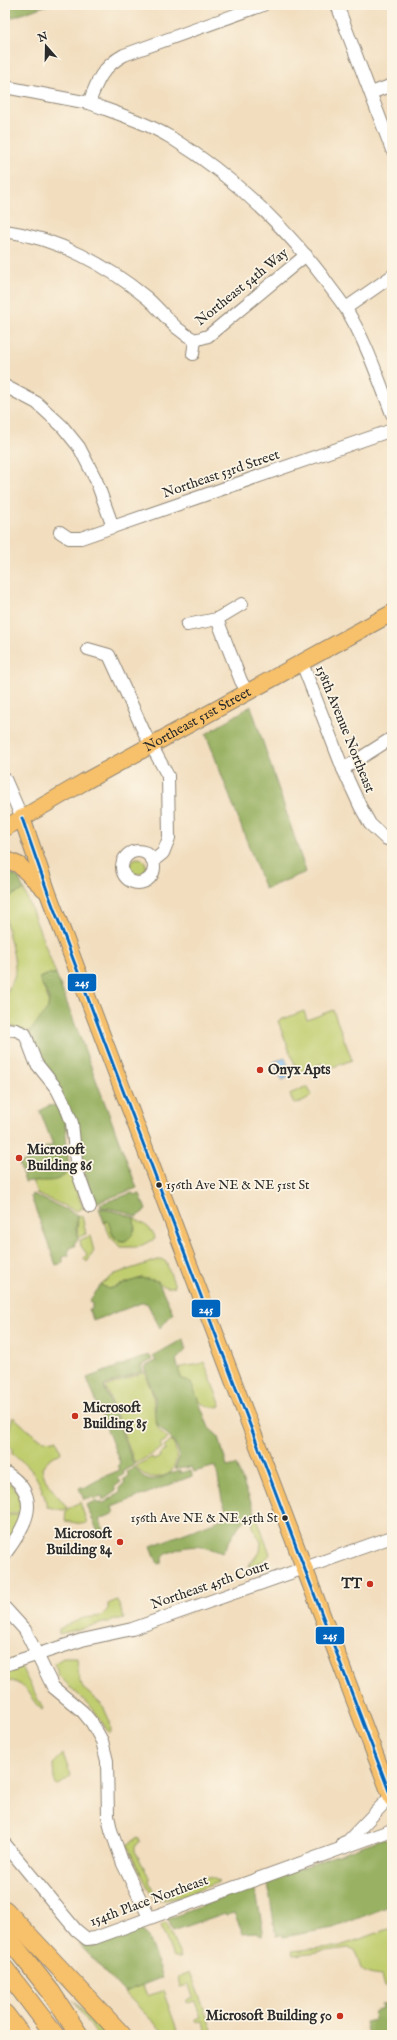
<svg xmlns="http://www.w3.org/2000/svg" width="397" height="2040" font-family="'IM FELL English',serif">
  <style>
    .green { fill: #c1ce70; stroke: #767c4e }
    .forest { fill: #98b162; stroke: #626e46 }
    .water { fill: #7dbbf0; stroke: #54738e }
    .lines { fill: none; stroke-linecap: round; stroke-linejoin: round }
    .minor-casing { stroke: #8e8475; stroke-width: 14 }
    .major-casing { stroke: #8e8475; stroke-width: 18 }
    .highway-casing { stroke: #8e8475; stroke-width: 20 }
    .minor { stroke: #fff; stroke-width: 12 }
    .major { stroke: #f7c06b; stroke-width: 16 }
    .highway { stroke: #f7c06b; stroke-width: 18 }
    .bus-1-casing { stroke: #fcf5e5; stroke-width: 6 }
    .bus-1 { stroke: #0065bd; stroke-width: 3 }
    .poi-dot { fill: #c8321e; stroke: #fcf5e5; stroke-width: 1.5 }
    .bus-dot { fill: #2b2b2b; stroke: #fcf5e5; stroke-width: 1.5 }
    .labels { text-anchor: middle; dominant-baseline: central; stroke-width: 3.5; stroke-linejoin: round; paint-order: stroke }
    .bus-label { font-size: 13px; fill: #2b2b2b; stroke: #fcf5e5; text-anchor: start }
    .street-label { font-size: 14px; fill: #2b2b2b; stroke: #fcf5e5 }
    .poi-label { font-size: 14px; font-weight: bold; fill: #2b2b2b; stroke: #fcf5e5; text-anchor: start }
    .line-badge { stroke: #fcf5e5; stroke-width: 1.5 }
    .badge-label { font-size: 11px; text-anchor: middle; font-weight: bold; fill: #fff }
  </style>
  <rect width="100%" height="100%" fill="#fcf5e5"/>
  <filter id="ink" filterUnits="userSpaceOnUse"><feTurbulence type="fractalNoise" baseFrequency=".025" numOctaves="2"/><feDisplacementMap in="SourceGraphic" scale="8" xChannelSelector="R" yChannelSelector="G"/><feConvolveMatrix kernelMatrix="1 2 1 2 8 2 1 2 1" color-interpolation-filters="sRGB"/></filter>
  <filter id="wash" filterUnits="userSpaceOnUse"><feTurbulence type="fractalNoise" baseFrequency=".012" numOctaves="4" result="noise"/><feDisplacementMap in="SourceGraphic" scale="16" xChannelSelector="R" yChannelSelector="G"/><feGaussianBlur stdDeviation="0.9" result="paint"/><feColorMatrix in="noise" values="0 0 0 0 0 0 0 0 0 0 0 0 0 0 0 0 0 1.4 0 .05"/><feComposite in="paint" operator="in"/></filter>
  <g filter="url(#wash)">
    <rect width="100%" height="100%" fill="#f2debf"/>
    <g class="green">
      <circle cx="138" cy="866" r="8"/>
      <path d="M24,890L56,974H49L42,986C56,1009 45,1014 29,1032L5,1024C5,1015 3,1004 6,996C8,988 14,980 15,973C16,944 0,927 8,897Z"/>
      <polygon points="333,1010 352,1060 325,1070 322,1063 298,1073 278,1021 304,1011 307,1020"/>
      <path d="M305,1087L308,1088L312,1095C308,1100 300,1104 294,1103L290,1095L292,1093Z"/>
      <path d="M69,1170L83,1208L76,1211L37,1194L32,1180C47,1179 59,1185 69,1170Z"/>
      <polygon points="78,1215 82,1216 86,1234 77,1238"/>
      <path d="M134,1218C141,1223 155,1229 155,1239L138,1247H121L111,1238L104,1222L108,1221L113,1236L120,1241H125L135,1230Z"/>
      <polygon points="90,1236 94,1251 87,1262 84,1258 87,1254 81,1246 80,1240"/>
      <path d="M161,1259L166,1262L175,1286C168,1289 162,1286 158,1281L141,1278L109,1289L101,1285L115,1274Z"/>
      <path d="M204,1362L221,1406C200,1413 183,1386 178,1369C187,1364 195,1367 204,1362Z"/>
      <path d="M144,1372C147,1380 151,1388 153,1396C156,1416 151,1425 168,1439L160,1444L162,1448L135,1464L106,1387Z"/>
      <path d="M13,1417C27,1427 38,1446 57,1439L61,1453C53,1456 46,1460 42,1468C44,1485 58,1494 67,1508L63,1510L47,1507C42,1483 33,1467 12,1454V1448L5,1444Z"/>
      <path d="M171,1441C179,1451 178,1463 170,1473C158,1480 143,1479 136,1466L152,1457L154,1460L160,1457L159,1455L166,1450L164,1446Z"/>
      <path d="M7,1481C18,1489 22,1500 22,1513H5Z"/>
      <polygon points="80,1502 87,1523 82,1524 65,1521 66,1510"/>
      <polygon points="255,1512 270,1554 265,1560 249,1567 250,1563 260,1552 261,1542 254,1530 251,1515"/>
      <polygon points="5,1515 22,1515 15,1532 5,1543"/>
      <polygon points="117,1600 124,1618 59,1634 59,1629 83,1618 101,1616 108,1609 108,1604"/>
      <polygon points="63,1658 77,1658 79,1679 84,1689 103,1706 110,1722 111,1732 109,1733 94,1710 58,1675 55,1663"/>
      <path d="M21,1667L43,1709L42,1710C28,1698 26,1679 5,1681V1673Z"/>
      <polygon points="63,1754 71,1776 59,1785 56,1784 54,1779 53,1764"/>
      <path d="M138,1838L140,1841L135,1847V1851L150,1879L149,1881L155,1895L158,1898C179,1900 197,1864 219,1882L177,1898L156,1901L154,1900L127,1845Z"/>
      <polygon points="164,1923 167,1924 181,1958 174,1958 172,1954 161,1926"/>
      <path d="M392,1928V1988L391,1985L384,1987L381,1976C353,1973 365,1966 353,1949L349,1948L293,1955L292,1951L340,1946Z"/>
      <polygon points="190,1972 214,2035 208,2035 202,2021 195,2022 195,2019 201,2017 195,2002 187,2004 187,2000 193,1998 189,1985 180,1987 178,1977"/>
      <polygon points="142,1985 147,1996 163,1991 179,2035 166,2035 124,1992"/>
      <polygon points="73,2000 107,2035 97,2035"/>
    </g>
    <g class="forest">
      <polygon points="5,5 47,5 5,20"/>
      <polygon points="251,706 306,872 265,889 206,734"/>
      <polygon points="5,870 19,878 24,890 8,897 5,894"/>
      <polygon points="49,974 56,974 137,1188 98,1202 94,1201 80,1158 29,1032 48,1009 49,998 39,978"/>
      <path d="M57,1105L65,1124L69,1170C57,1187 42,1178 25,1182L19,1164L46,1153L44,1148L53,1145L40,1111L48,1106Z"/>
      <polygon points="132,1193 136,1195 140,1194 146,1210 136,1217 123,1211 101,1207 100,1204"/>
      <polygon points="32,1194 78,1215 76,1229 78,1240 74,1243 75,1246 71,1247 68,1252 69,1255 63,1257 63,1263 56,1265 31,1197"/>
      <path d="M99,1208L122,1213L134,1218C135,1229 135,1235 125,1241C113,1242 111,1230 108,1221L104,1222Z"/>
      <polygon points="141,1278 158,1281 173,1313 160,1328 147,1303 141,1303 93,1321 89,1309 92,1309 92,1303 89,1302 90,1300 101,1285 109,1289"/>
      <path d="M183,1339L186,1350L176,1360L181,1378L192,1384L209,1428L219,1437L227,1467L236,1465L255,1512L240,1524L222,1553C204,1545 189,1544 171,1552C165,1554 162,1557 162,1563L158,1564L151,1546L222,1519L221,1517L228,1514L222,1500L216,1466L194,1472L192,1467L175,1469L179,1458L178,1450L172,1440L158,1426L156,1420L155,1398L144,1367L156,1361L153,1356Z"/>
      <polygon points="149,1355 152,1360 141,1366 143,1371 104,1386 134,1465 123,1471 124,1474 118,1478 121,1482 114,1487 116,1491 103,1500 102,1497 94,1499 92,1497 89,1499 87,1497 84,1500 79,1488 82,1487 84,1488 103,1477 120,1470 118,1465 120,1463 87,1378"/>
      <path d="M135,1467C149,1490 163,1475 180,1470V1473L191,1470L192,1476L112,1507L114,1513L99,1520L104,1532L99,1534L86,1505L96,1501L98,1504L101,1502L102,1504L121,1492L119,1488L125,1483L123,1480L129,1476L127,1472Z"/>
      <path d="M384,1838C396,1846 392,1891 392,1905L333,1928L283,1937V1934L276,1936L268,1884L272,1883L271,1879Z"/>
      <polygon points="253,1886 257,1897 263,1931 262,1935 256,1932 243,1933 234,1913 226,1915 225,1913 173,1931 168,1919"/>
      <path d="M135,1931H142L147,1935L163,1977L124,1992L79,1944C96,1950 119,1937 135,1931Z"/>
      <polygon points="388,2003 391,2013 386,2015 391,2035 368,2035 365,2022 375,2020 374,2012 382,2009 381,2005"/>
    </g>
    <polygon class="water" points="285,1058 292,1076 282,1080 273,1062"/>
  </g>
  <g filter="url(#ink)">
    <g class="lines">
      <g class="minor-casing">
        <g id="minor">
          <polyline points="337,5 392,150"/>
          <path d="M5,87L89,103C97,81 102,67 124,55L263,5"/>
          <polyline points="371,93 392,85"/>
          <path d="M89,103C116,113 145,122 170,137C230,174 280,221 323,277C330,288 339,298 346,309C366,341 378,378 392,414"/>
          <path d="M5,231C57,238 107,265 147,298C164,313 174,330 195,340"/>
          <polyline points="346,308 392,276"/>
          <polyline points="195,340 208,336 306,255"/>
          <polyline points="193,354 195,340"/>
          <polyline points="5,386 37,403 62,426 79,447 96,480 113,527"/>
          <polyline points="60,532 69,538 81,538 392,430"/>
          <polyline points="217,619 241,681 248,693"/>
          <polyline points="187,625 217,619 242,604"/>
          <polyline points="88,649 109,655 145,734 168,776 169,838 163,853 153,861"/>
          <polyline points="302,663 343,769 360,806 370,824 385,838 392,841"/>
          <polyline points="343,769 392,738"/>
          <polyline points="5,779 22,818"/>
          <circle cx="138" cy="867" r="16"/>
          <polyline points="5,1029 16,1030 25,1034 36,1063 57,1089 66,1107 72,1123 77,1171 90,1207"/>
          <path d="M5,1472C44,1496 26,1526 5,1554"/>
          <polyline points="5,1608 25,1630 53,1687 83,1712 92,1723 102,1741 107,1761 108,1816 111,1830 123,1864 149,1917"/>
          <polyline points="5,1665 82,1640 132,1629 392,1537"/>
          <polyline points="343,1843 348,1841 391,1796"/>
          <polyline points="5,1844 76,1930 87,1939 95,1938 392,1830"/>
        </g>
      </g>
      <g class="major-casing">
        <g id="major">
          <polyline points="22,818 48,893 392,1799"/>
          <path id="s1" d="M5,828L84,782L392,613"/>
          <polyline points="5,859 19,865 44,889"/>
        </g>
      </g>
      <g class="highway-casing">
        <g id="highway">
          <polyline points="5,1910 122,2035"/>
          <polyline points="5,1934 51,1992 79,2035"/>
          <polyline points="5,1969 55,2035"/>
          <polyline points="5,2014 21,2035"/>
        </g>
      </g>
      <use href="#minor" class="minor"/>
      <use href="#major" class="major"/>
      <use href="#highway" class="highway"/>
      <g class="bus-1-casing">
        <polyline id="bus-1" points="22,818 48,893 392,1799"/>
      </g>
      <use href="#bus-1" class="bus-1"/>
    </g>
  </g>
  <g class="poi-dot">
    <circle cx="260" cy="1070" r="4"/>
    <circle cx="19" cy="1158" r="4"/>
    <circle cx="75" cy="1416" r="4"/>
    <circle cx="120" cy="1542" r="4"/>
    <circle cx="370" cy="1584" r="4"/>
    <circle cx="340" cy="2016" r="4"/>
  </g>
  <g class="bus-dot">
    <circle cx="159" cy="1185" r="3.5"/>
    <circle cx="285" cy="1518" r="3.5"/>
  </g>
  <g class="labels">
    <g class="bus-label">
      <text x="166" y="1185">156th Ave NE &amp; NE 51st St</text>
      <text x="278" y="1518" text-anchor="end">156th Ave NE &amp; NE 45th St</text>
    </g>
    <g class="street-label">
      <text transform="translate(242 287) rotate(-39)">Northeast 54th Way</text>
      <text transform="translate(221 474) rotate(-19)">Northeast 53rd Street</text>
      <text stroke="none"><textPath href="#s1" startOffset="221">Northeast 51st Street</textPath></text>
      <text transform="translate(345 729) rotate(68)">158th Avenue Northeast</text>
      <text transform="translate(210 1585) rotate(-19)">Northeast 45th Court</text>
      <text transform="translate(149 1901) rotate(-20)">154th Place Northeast</text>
    </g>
    <g class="poi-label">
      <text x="268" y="1070">Onyx Apts</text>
      <text x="27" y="1150">Microsoft<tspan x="27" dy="16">Building 86</tspan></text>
      <text x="83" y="1408">Microsoft<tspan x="83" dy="16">Building 85</tspan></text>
      <text x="112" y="1534" text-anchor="end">Microsoft<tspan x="112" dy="16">Building 84</tspan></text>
      <text x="362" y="1584" text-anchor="end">TT</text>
      <text x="332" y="2016" text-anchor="end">Microsoft Building 50</text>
    </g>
  </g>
  <g class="line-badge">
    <rect x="67" y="973" width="30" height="19" rx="4" fill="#0065bd"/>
    <rect x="191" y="1299" width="30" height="19" rx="4" fill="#0065bd"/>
    <rect x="315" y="1626" width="30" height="19" rx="4" fill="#0065bd"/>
  </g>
  <g class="badge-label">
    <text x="82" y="986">245</text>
    <text x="206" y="1313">245</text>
    <text x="330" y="1639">245</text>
  </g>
  <rect width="397" height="2040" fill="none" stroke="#fcf5e5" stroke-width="20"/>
  <g transform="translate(46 46) rotate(340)" stroke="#fcf5e5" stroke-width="3" paint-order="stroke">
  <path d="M0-3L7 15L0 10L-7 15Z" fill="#2b2b2b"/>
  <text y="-6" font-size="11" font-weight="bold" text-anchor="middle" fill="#2b2b2b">N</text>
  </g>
</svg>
